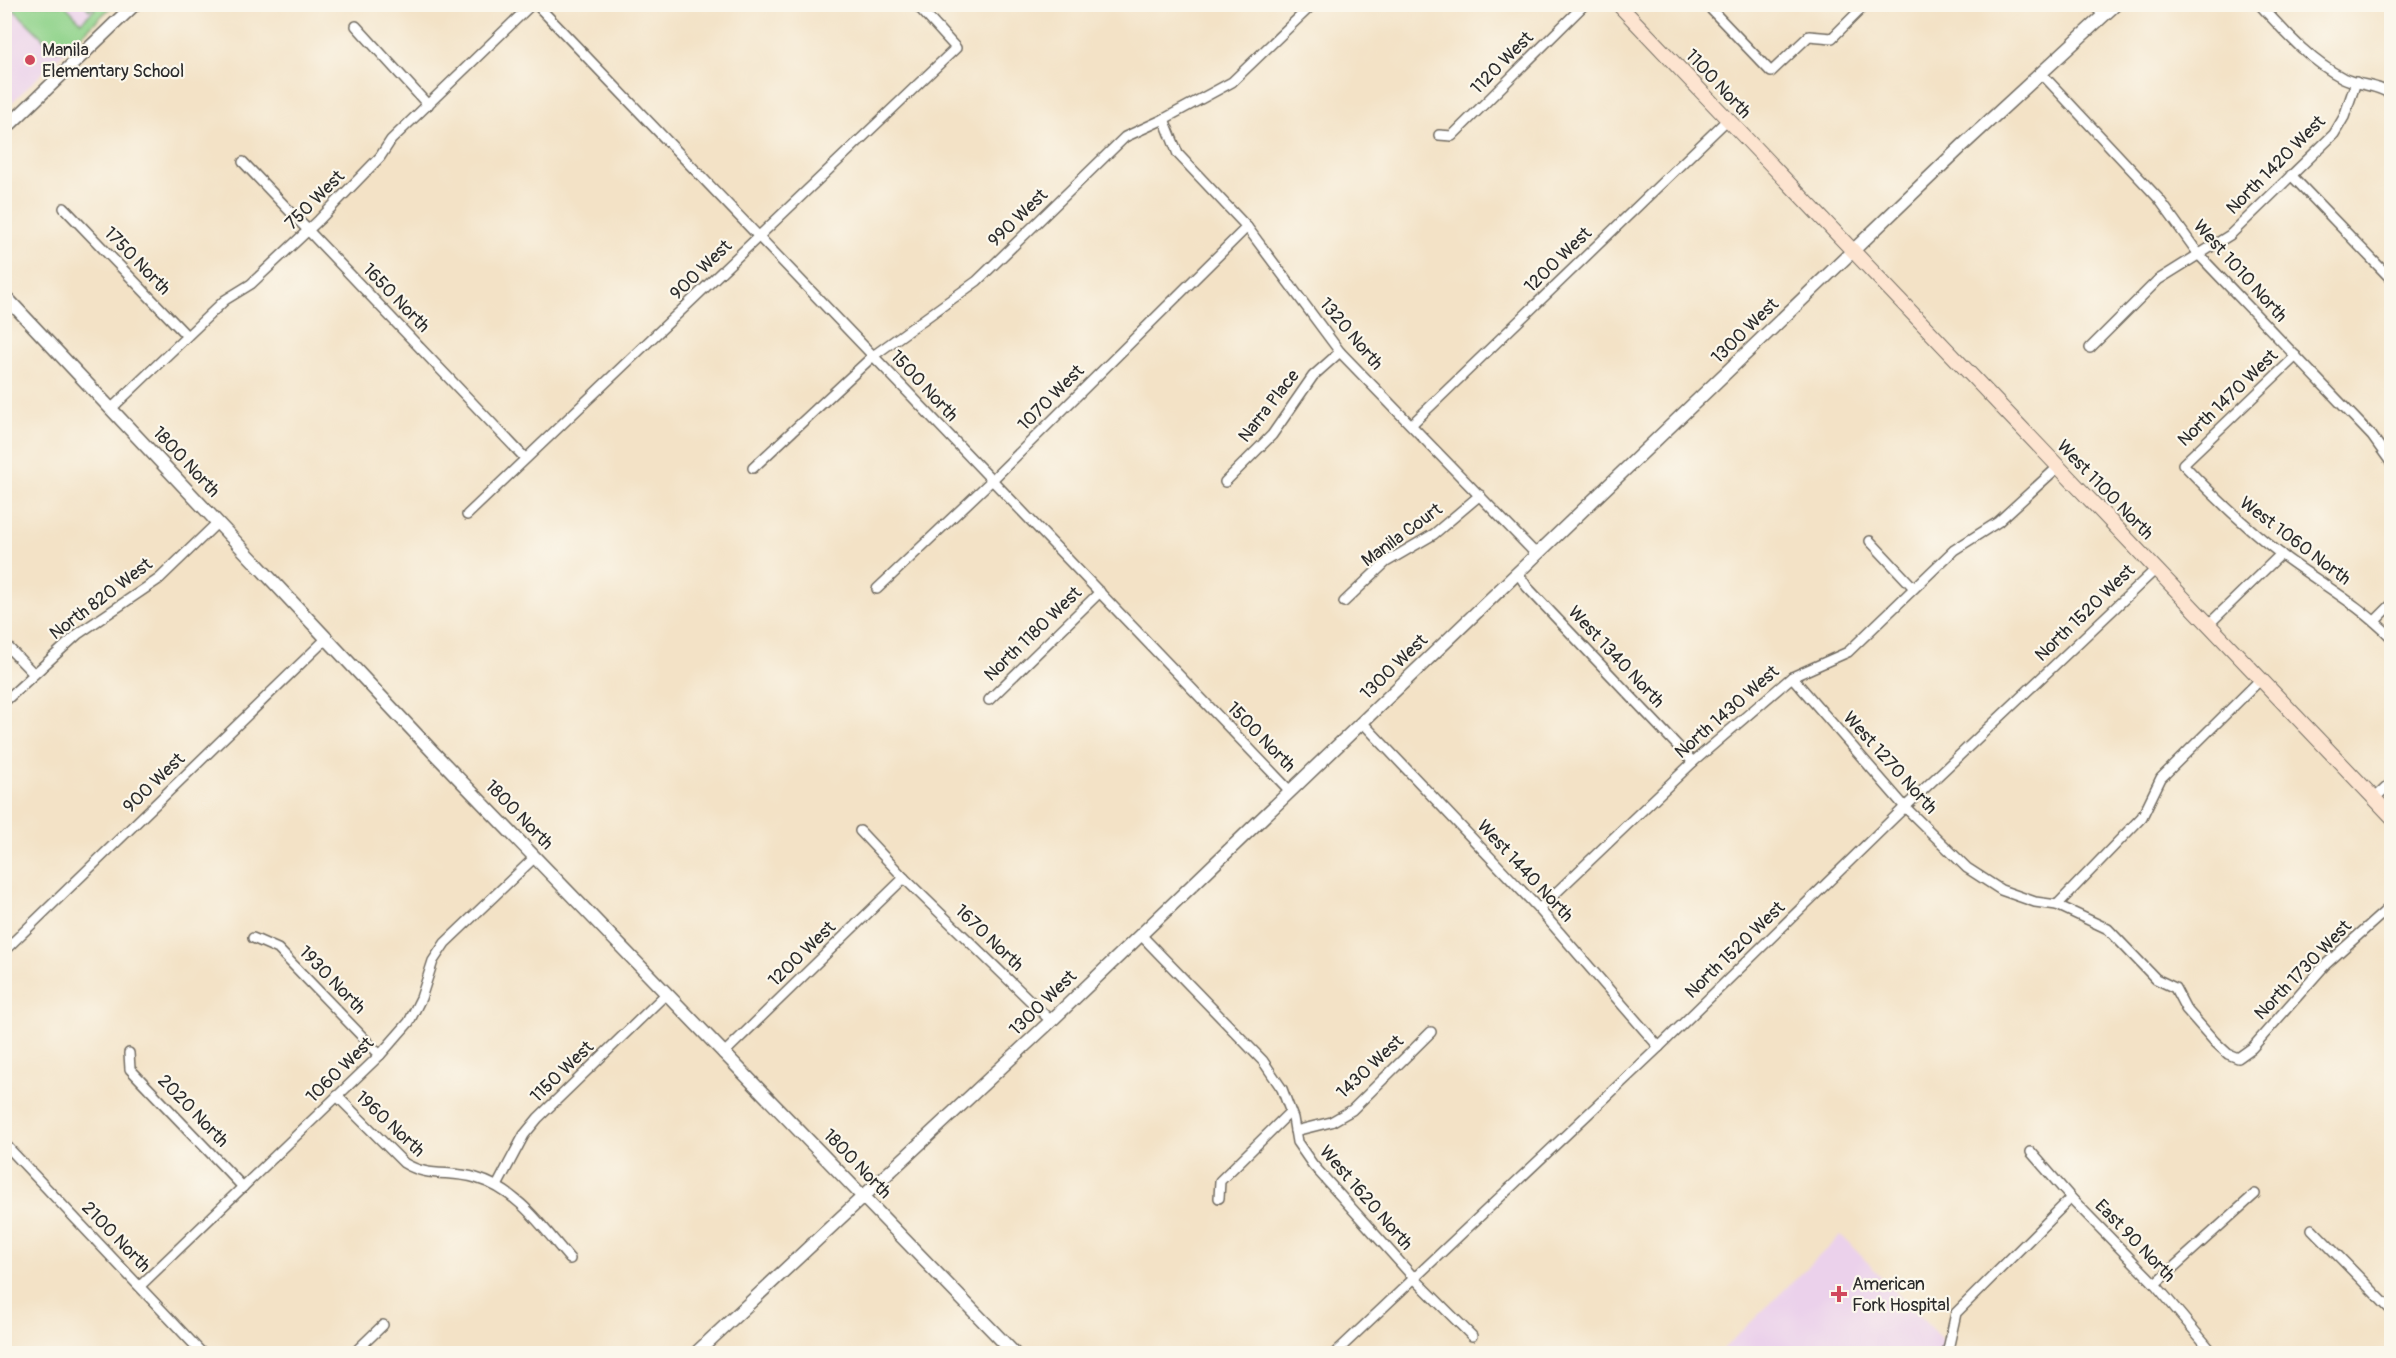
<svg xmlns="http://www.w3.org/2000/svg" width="2396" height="1358" font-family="Pangolin,sans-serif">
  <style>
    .built { fill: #ebd1eb }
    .green { fill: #90d38b; stroke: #5e7f5b; stroke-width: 1.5 }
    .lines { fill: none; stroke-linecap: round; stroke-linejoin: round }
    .minor-casing { stroke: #716b61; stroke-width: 12 }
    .tertiary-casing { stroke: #716b61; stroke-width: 15 }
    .secondary-casing { stroke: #716b61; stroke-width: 16 }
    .minor { stroke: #fff; stroke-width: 9 }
    .tertiary { stroke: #fff; stroke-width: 12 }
    .secondary { stroke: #fde4d0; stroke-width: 14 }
    .poi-dot { fill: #d1495b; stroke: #fbf7ec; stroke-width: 2 }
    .labels { text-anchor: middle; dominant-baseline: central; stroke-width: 4.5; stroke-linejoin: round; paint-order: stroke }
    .poi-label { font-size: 18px; fill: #2b2b2b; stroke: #fbf7ec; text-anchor: start }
    .street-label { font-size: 18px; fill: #2b2b2b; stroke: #fbf7ec }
  </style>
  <rect width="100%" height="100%" fill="#fbf7ec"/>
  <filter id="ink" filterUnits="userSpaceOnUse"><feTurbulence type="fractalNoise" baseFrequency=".0167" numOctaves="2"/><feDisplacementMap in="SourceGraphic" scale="12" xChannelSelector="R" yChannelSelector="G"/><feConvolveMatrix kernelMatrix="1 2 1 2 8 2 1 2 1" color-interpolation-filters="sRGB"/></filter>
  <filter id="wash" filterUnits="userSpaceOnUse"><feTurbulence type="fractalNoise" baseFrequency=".008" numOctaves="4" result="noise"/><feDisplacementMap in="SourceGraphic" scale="24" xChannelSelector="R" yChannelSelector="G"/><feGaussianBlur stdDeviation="1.35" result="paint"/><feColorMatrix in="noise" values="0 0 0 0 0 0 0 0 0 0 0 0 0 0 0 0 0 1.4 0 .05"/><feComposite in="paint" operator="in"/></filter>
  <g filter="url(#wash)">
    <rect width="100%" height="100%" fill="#f3e2c6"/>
    <g class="built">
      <polygon points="5,5 113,5 5,109"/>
      <polygon points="1841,1235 1955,1353 1718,1354"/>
    </g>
    <polygon class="green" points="9,5 65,5 81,22 95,9 92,7 89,10 85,5 113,5 66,50 55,50"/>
  </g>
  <g filter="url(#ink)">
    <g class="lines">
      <g class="minor-casing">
        <g id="minor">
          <polyline points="536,4 1289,790"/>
          <polyline points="1706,4 1771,72 1809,36 1832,38 1866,4"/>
          <polyline points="2093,4 2103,15"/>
          <path d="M2259,4C2285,32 2309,60 2343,78C2359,86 2377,84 2392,95"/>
          <polyline points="356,26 428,105"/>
          <polyline points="2041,73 2159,199 2200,256 2372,436 2392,464"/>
          <polyline points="1164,119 1178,154 1247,227 1340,352 1536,554"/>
          <polyline points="1439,135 1452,136 1585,4"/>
          <polyline points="243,162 525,458"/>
          <polyline points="2291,175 2392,280"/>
          <polyline points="64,208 187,336"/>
          <polyline points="2090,348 2158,280 2230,235 2334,134 2344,117 2356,82"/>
          <path d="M2296,356L2183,464C2214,497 2246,527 2282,555C2318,582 2360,605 2392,638"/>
          <polyline points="112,408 225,300 251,284 319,220 380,157 391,140 532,4"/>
          <polyline points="1412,424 1727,120"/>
          <polyline points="753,468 873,356 977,281 1125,137 1164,119 1232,82 1313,4"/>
          <polyline points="1225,482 1272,435 1313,376 1340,352"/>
          <polyline points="467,515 956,48 916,4"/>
          <polyline points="1870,541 1914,588"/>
          <polyline points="1518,573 1527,587 1693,762"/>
          <polyline points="877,589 991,481 1247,227"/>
          <polyline points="1344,602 1386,562 1434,534 1480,495"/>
          <polyline points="2375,621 2392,604"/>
          <polyline points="2208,625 2281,554"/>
          <polyline points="4,643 34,674"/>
          <polyline points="1792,677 1905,807 1967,868 2001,890 2035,902 2057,905 2108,929 2156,979 2175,988 2186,1009 2215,1042 2228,1054 2238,1058 2252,1048 2325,965 2392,905"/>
          <polyline points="989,700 1100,592"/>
          <polyline points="4,702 78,634 159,579 217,523"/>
          <polyline points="1362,722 1539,909 1659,1047"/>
          <polyline points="2374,799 2392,782"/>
          <polyline points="860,831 904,878 1051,1021"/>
          <polyline points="2057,905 2142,817 2161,778 2260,680"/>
          <polyline points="1539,909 1693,762 1792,677 1848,652 1954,550 1998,522 2058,467"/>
          <polyline points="1140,934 1263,1061 1282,1089 1293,1118 1297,1142 1313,1165 1414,1278 1472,1336"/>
          <polyline points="253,938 278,949 380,1055"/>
          <polyline points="4,951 327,638"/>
          <polyline points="129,1053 130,1069 243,1187"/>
          <polyline points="723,1054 904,878"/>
          <path d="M337,1096L404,1163C428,1178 450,1170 476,1178C518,1190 543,1228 570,1259"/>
          <polyline points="1295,1131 1331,1122 1352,1110 1431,1032"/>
          <polyline points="4,1143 203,1354"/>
          <polyline points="2031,1152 2071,1198 2155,1284 2214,1354"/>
          <polyline points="497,1186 524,1135 538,1118 666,994"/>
          <polyline points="1219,1198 1220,1181 1290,1112"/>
          <polyline points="2312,1229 2392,1311"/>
          <polyline points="2155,1284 2255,1194"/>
          <polyline points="140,1286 380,1055 409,1022 421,998 433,961 445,943 535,857"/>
          <polyline points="353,1354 383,1325"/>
          <polyline points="1334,1354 1659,1047 1905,807 2156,569"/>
          <polyline points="1947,1354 1956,1313 2071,1198"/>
        </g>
      </g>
      <g class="tertiary-casing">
        <g id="tertiary">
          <polyline points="4,130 135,4"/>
          <polyline points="4,295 434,753 1015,1354"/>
          <polyline points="695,1354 1051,1021 1962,146 2116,4"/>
        </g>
      </g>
      <g class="secondary-casing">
        <polyline id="secondary" points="1618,4 2392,817"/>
      </g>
      <use href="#minor" class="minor"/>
      <use href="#tertiary" class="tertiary"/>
      <use href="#secondary" class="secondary"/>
    </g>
  </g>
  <g class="poi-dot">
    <circle cx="30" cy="60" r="6"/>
    <path d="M1836 1285h6v6h6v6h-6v6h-6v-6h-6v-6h6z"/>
  </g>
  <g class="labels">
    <g class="poi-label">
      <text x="42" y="50">Manila<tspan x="42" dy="21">Elementary School</tspan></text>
      <text x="1852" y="1284">American<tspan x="1852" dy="21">Fork Hospital</tspan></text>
    </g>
    <g class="street-label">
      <text transform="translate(1502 63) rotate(-45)">1120 West</text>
      <text transform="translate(1718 84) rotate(47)">1100 North</text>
      <text transform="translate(2276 165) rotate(-45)">North 1420 West</text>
      <text transform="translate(315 200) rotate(-45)">750 West</text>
      <text transform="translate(1018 218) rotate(-44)">990 West</text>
      <text transform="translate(1558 260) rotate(-44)">1200 West</text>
      <text transform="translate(137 261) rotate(46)">1750 North</text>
      <text transform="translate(701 270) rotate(-44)">900 West</text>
      <text transform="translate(2240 271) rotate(48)">West 1010 North</text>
      <text transform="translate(396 298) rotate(46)">1650 North</text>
      <text transform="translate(1745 331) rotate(-44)">1300 West</text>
      <text transform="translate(1351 334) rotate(50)">1320 North</text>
      <text transform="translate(924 386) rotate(47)">1500 North</text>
      <text transform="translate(1051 398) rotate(-45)">1070 West</text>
      <text transform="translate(2228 398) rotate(-44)">North 1470 West</text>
      <text transform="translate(1269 406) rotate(-52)">Narra Place</text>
      <text transform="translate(186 462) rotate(47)">1800 North</text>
      <text transform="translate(2105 490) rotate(46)">West 1100 North</text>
      <text transform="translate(1402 535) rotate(-36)">Manila Court</text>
      <text transform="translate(2295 541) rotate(37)">West 1060 North</text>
      <text transform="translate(101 599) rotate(-37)">North 820 West</text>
      <text transform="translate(2085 613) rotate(-44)">North 1520 West</text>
      <text transform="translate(1033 634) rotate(-44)">North 1180 West</text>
      <text transform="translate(1616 657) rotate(47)">West 1340 North</text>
      <text transform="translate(1394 667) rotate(-44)">1300 West</text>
      <text transform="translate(1727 712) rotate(-41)">North 1430 West</text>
      <text transform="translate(1261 737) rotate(46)">1500 North</text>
      <text transform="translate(1890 763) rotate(48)">West 1270 North</text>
      <text transform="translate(154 783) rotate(-44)">900 West</text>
      <text transform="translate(519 815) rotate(46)">1800 North</text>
      <text transform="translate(1525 871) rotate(47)">West 1440 North</text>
      <text transform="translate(989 938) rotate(44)">1670 North</text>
      <text transform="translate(1735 950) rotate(-44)">North 1520 West</text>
      <text transform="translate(802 954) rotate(-44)">1200 West</text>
      <text transform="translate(2303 970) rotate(-46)">North 1730 West</text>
      <text transform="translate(332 980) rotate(46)">1930 North</text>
      <text transform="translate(1043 1003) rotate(-44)">1300 West</text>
      <text transform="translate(1370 1067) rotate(-43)">1430 West</text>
      <text transform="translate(340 1070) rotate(-44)">1060 West</text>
      <text transform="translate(562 1072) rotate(-44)">1150 West</text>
      <text transform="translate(193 1111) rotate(46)">2020 North</text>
      <text transform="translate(390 1124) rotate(43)">1960 North</text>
      <text transform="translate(857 1164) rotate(46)">1800 North</text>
      <text transform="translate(1366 1198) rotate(49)">West 1620 North</text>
      <text transform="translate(116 1237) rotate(46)">2100 North</text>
      <text transform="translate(2135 1241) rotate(46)">East 90 North</text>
    </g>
  </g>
  <rect width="2396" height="1358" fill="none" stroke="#fbf7ec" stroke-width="24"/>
</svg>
